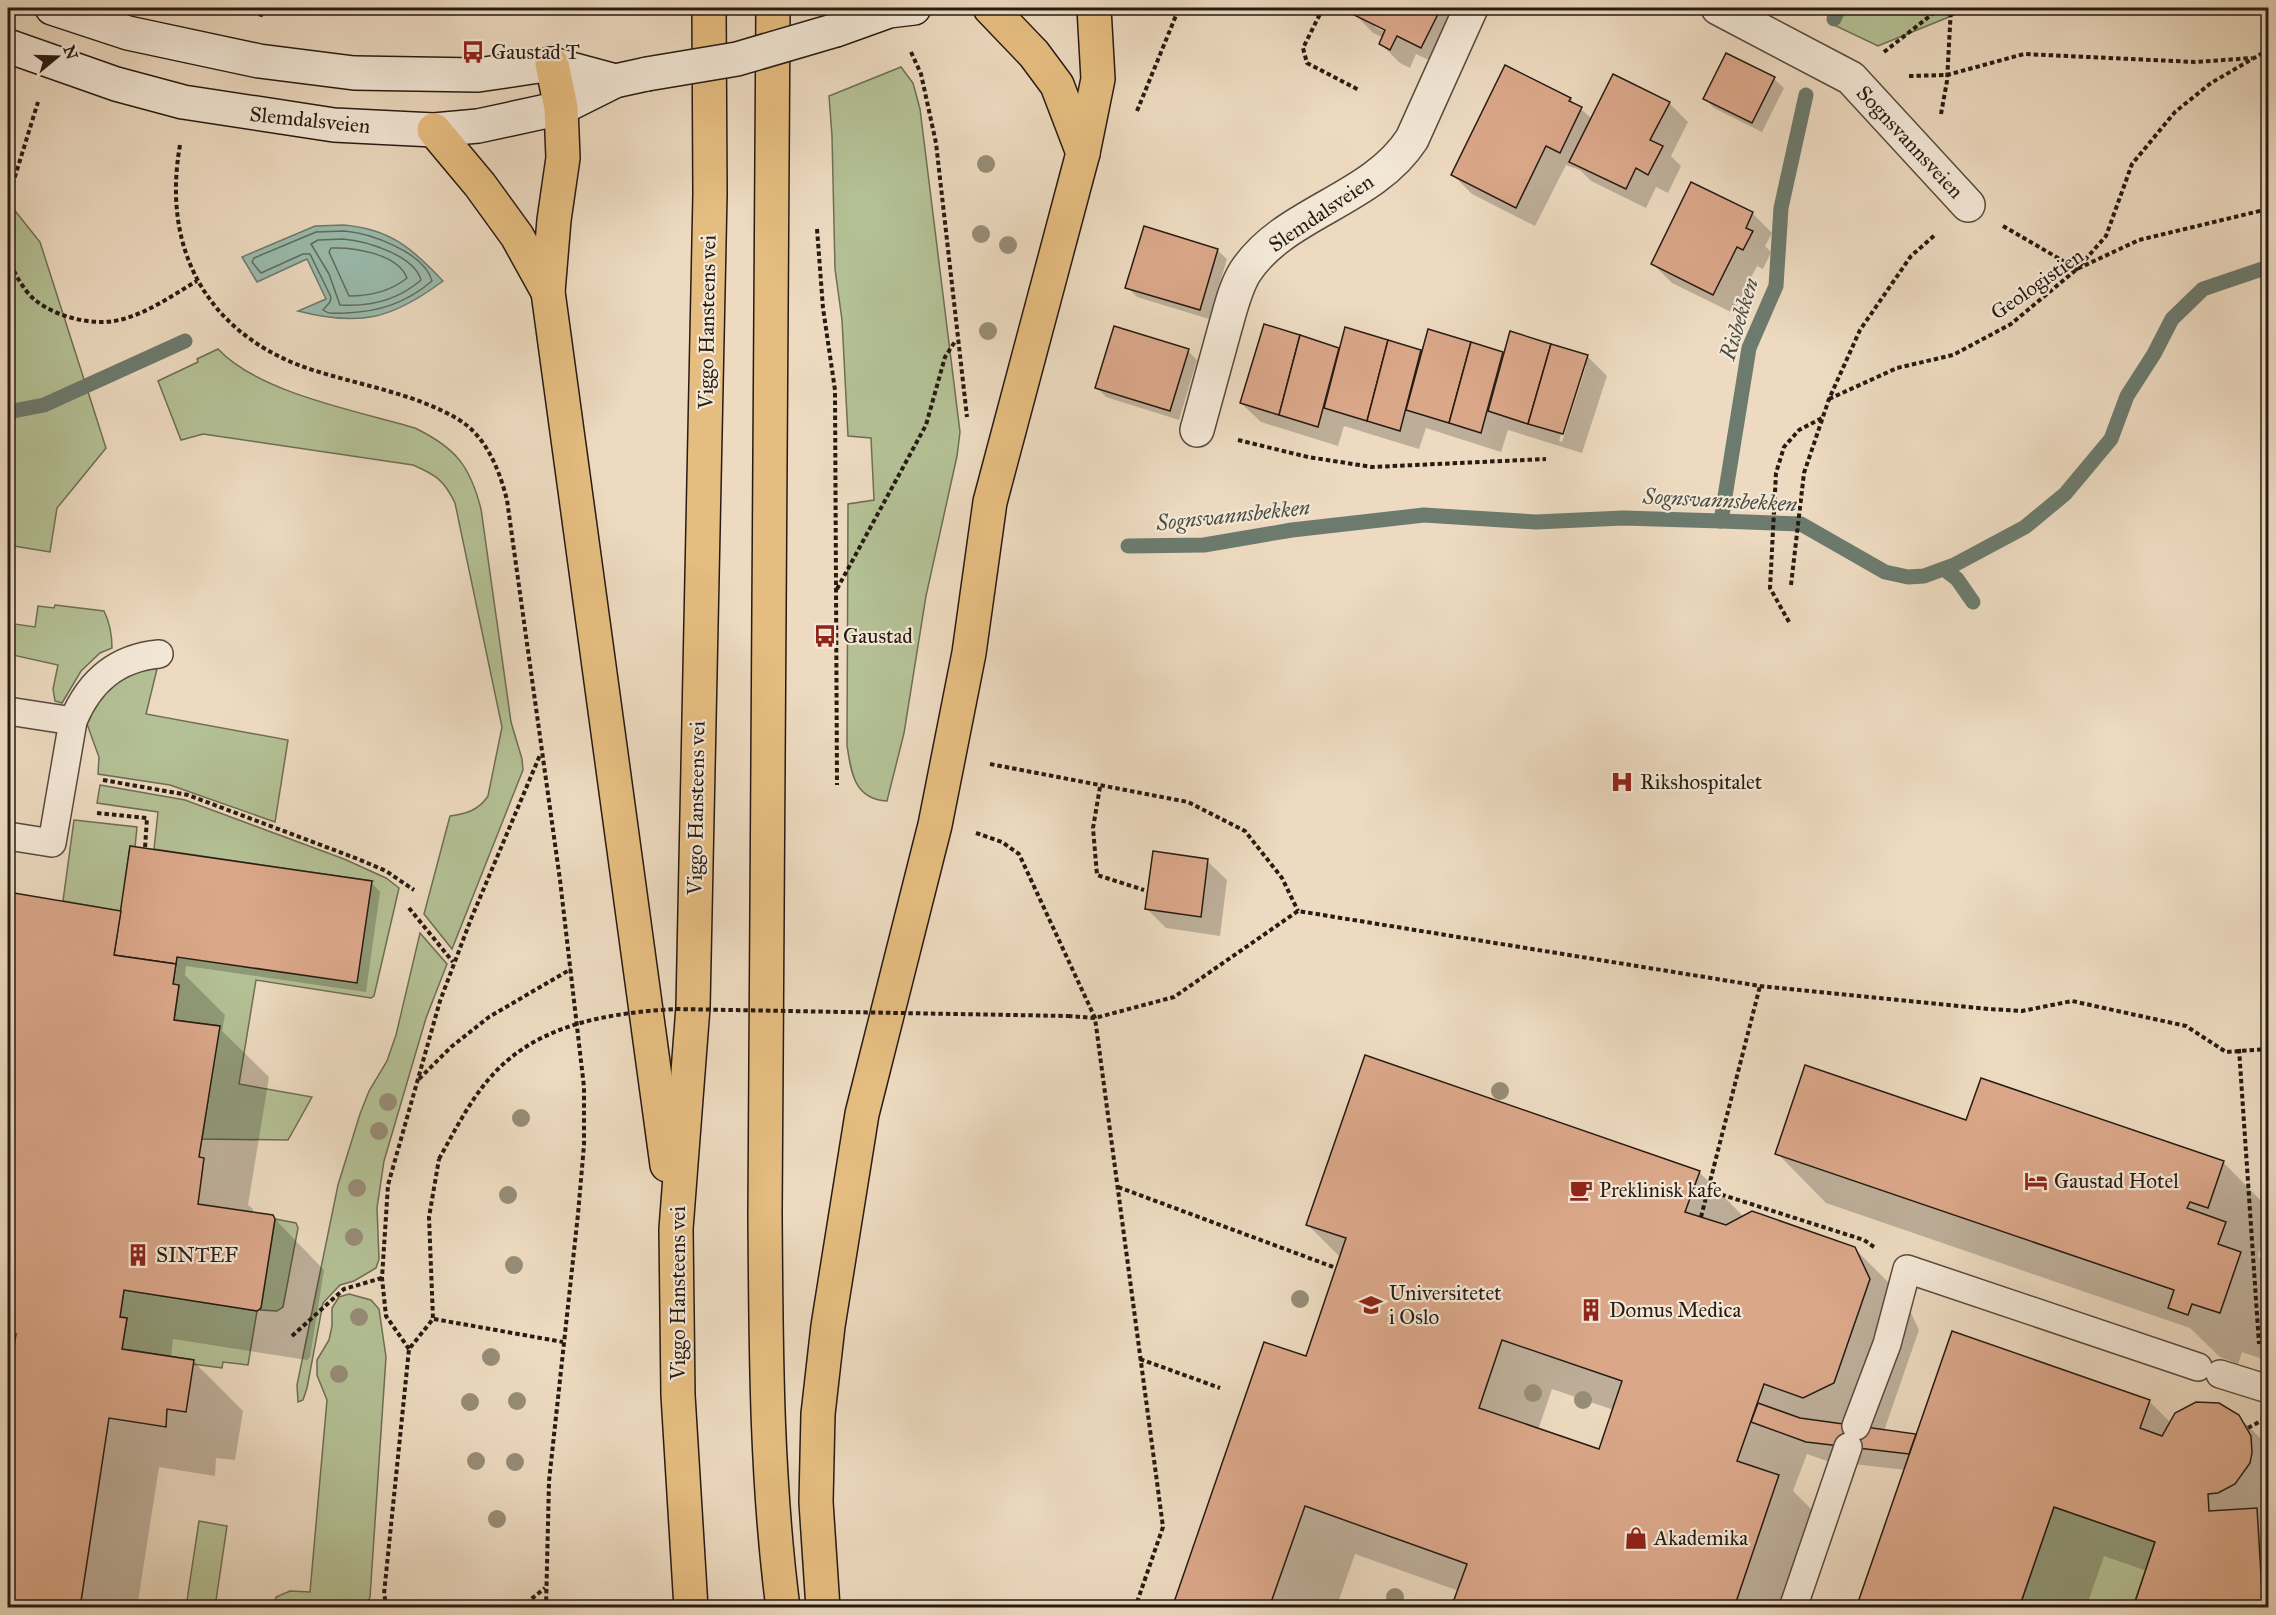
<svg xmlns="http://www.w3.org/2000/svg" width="2276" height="1615" font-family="'IM FELL Great Primer',serif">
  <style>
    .green { fill: #b4c095; stroke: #6e6e54; stroke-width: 1.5 }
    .water { fill: #9abbac; stroke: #6c7b6e; stroke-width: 1.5 }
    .shadow { fill: #0003; fill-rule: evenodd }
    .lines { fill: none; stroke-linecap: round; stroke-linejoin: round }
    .shore { stroke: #606b5f; stroke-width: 1.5 }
    .stream { stroke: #6c7b6e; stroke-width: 15 }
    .building { fill: #daa789; stroke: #271b12; stroke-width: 1.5; fill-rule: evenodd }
    .lane-casing { stroke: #584b3e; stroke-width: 30 }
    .street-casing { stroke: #584b3e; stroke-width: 36 }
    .secondary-casing { stroke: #271b12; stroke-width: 36 }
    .highway-casing { stroke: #271b12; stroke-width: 36 }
    .path { stroke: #271b12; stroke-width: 4; stroke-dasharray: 4.5 3; stroke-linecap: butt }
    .lane { stroke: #f3e7d6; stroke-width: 27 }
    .street { stroke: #f3e7d6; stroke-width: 33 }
    .secondary { stroke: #f3e7d6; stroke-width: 33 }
    .highway { stroke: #e6bd80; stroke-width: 33 }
    .secondary-bridge-casing { stroke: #271b12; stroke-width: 36; stroke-linecap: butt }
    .path-bridge { stroke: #271b12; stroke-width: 4; stroke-dasharray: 4.5 3; stroke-linecap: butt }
    .secondary-bridge { stroke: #f3e7d6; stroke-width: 33 }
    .tree { fill: #978c76 }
    .labels { text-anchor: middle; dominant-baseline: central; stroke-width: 4.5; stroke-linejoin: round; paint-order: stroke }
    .poi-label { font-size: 21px; fill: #271b12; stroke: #f3e7d6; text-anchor: start }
    .street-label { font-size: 21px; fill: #271b12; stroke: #f3e7d6 }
    .water-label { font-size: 22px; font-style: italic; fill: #4a4b40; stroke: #f3e7d6 }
  </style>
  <rect width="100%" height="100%" fill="#eddac0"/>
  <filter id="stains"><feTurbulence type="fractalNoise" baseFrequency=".00333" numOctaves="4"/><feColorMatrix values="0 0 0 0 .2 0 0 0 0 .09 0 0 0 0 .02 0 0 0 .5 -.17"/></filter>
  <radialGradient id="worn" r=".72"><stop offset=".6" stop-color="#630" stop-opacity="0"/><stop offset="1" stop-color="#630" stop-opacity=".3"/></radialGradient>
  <g class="green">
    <polygon points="1846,8 1971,8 1878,46 1836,26"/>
    <path d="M901,67L913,83L920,109L960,432L957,456L926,596L904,733L887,801C854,799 851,772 847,745L848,504L874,500L871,438L848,436L842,320L835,269L832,136L829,96Z"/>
    <polygon points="8,202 40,242 106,448 57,508 50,552 8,545"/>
    <path d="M218,349C259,393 358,411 415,428C456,448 470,466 481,509L511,722L522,759L523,770L452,949L424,914L450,816C466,814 479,810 488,796L502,727L455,503C444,480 436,475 413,465L203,434L181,440L158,381L198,362L197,359Z"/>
    <path d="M55,605L104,611C110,623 112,634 112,648L100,653L81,671L62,703L55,701L53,689L58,665L8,654V623L35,627L38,606L54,608Z"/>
    <polygon points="148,668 157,669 146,714 288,740 275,822 170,785 98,774 99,757 87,724 89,715 105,693 117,680"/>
    <polygon points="100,785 185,800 344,859 386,878 399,888 374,996 371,998 256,980 239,1084 312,1097 288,1140 202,1139 219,1026 174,1020 179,986 173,984 177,957 372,881 154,849 158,812 97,803"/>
    <polygon points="74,820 137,827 135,847 130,846 121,911 63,901"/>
    <polygon points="420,933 447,964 426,1018 384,1161 377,1208 379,1259 376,1268 354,1281 340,1285 323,1303 307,1388 303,1400 298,1402 297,1385 338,1185 360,1114 369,1091 387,1061 396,1035"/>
    <polygon points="275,1219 296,1223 298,1228 283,1307 277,1311 260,1310"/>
    <polygon points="124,1290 257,1311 248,1365 223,1362 222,1368 193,1364 193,1360 122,1349 127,1318 120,1317"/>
    <polygon points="349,1294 371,1300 379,1309 386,1357 370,1597 366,1607 274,1607 276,1597 290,1591 310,1592 327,1400 317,1375 317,1360 329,1340 332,1326 332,1308 339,1297"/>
    <polygon points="2054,1507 2155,1542 2133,1607 2019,1608"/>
    <polygon points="199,1521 227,1526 215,1607 186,1607"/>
  </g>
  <path class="water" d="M344,225C390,229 412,248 443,281C392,319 360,327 298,311L326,299L307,259L257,282L242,257L315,226Z"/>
  <g class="shadow">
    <polygon points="1300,8 1322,8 1318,17"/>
    <path d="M1357,8H1460L1441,66L1416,54L1410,68L1400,63L1381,44L1384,38L1373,33L1354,13ZM1375,23L1393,32L1391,35L1375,27Z"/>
    <polygon points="1726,55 1774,79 1784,88 1762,132 1714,108 1705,99"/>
    <polygon points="1570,99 1592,119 1669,103 1688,122 1671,156 1681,166 1668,193 1656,187 1646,208 1591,181 1580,170 1566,165 1535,226 1472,194 1452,174"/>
    <polygon points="1752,213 1772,233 1765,246 1771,252 1763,269 1757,266 1733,313 1672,283 1653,264"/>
    <polygon points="1217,250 1227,259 1209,319 1137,297 1127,287"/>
    <path d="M1265,326L1340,349L1346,329L1422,352L1429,331L1504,354L1587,356L1607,376L1582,453L1508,430L1501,452L1426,428L1419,449L1344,426L1338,446L1261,422L1241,403ZM1583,366H1586L1562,442L1559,441Z"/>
    <polygon points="1188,351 1197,360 1179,420 1106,397 1096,387"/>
    <polygon points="1207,861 1227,880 1220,936 1166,928 1146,908"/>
    <polygon points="371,882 380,892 366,992 186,966 185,975 225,1015 222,1031 269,1077 248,1205 253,1209 253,1214 272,1216 324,1270 310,1357 307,1360 173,1339 171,1358 193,1361 243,1411 235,1460 216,1458 215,1476 159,1467 137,1608 8,1608 8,1395 11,1375 8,1374 8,894 120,912"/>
    <polygon points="1967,1122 2223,1162 2268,1208 2268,1225 2258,1256 2268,1266 2268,1361 2242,1352 2238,1364 2220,1357 2190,1328 1826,1203 1777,1153"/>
    <path d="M1699,1172L1744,1217L1854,1248L1904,1298L1919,1330L1884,1431L1917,1437L2149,1401L2171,1423L2238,1416L2268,1446V1608H2134L2147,1571L2104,1556L2086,1608H1858L1906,1470L1827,1461L1807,1454L1793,1491L1828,1526L1800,1608H1453L1459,1591L1355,1554L1336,1608H1174L1307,1358L1341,1258L1308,1225ZM1552,1389L1614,1410L1600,1451L1538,1430Z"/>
  </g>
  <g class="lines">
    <g class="shore">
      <path d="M344,231C370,233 424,252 432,281C406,303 379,312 345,313C337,313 330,315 323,310L330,302L331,297L310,254H303L261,273L252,262L254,258L316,232Z"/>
      <path d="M343,239C366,241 414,255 421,280C398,300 370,307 340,305L329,274L311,244L318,240Z"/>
      <path d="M331,248C354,247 398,254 407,278C391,291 370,296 349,296L329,252Z"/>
    </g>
    <g class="stream">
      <polyline points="1834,19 1839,8"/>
      <polyline points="8,412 44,405 185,341"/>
      <polyline points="1721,521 1749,348 1776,286 1781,208 1806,95"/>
      <polyline points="1128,546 1204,545 1292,530 1424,515 1536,522 1623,518 1721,521 1801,524 1885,572 1908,577 1924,576 1954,565 2025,527 2065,494 2111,439 2127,396 2154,354 2172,319 2203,289 2268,267"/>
      <polyline points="1944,569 1957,579 1973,602"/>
    </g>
  </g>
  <g class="building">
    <polygon points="1355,8 1441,8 1421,48 1397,36 1390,50 1379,44 1385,30 1352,14"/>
    <polygon points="1726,53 1775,77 1752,123 1703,99"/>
    <polygon points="1505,65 1571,98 1569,101 1582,107 1560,153 1546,146 1516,208 1451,175"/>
    <polygon points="1613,74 1670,102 1650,140 1663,146 1648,175 1636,168 1626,189 1569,162"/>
    <polygon points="1691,182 1753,212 1746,228 1753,231 1743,250 1737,247 1713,295 1651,264"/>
    <polygon points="1144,226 1218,249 1200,310 1125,288"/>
    <polygon points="1264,324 1300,335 1279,415 1240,403"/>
    <polygon points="1114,326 1189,349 1170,411 1095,388"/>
    <polygon points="1345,327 1388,340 1367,421 1324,408"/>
    <polygon points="1428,329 1471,342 1449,423 1406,410"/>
    <polygon points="1510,331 1551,344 1528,424 1488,411"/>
    <polygon points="1300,335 1339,348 1318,427 1279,415"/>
    <polygon points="1388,340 1421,350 1400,431 1367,421"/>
    <polygon points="1471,342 1503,352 1481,433 1449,423"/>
    <polygon points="1551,344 1588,355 1563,434 1528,424"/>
    <polygon points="130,846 372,881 357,983 177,957 176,964 114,955"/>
    <polygon points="1153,851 1208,859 1201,917 1145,909"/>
    <polygon points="8,892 121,911 114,955 176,964 173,984 179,985 174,1020 220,1026 199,1157 204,1158 198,1204 273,1215 275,1219 261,1308 257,1311 124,1290 120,1317 127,1318 122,1349 194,1360 186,1412 167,1409 166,1427 109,1418 80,1608 8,1608 8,1385 16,1334 8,1333"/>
    <path d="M1365,1055L1700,1171L1685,1212L1726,1225L1752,1211L1855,1247L1870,1279L1834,1383L1803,1398L1764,1384L1737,1461L1779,1475L1734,1608H1451L1467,1564L1305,1506L1269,1608H1172L1264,1342L1306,1356L1346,1238L1306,1225ZM1502,1340L1622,1381L1599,1449L1479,1408Z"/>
    <polygon points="1805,1065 1966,1120 1981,1078 2224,1161 2208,1208 2190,1202 2187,1208 2226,1222 2218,1244 2241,1252 2220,1313 2192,1304 2188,1315 2168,1308 2174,1290 1775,1154"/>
    <polygon points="1952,1331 2150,1400 2140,1428 2162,1436 2175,1413 2196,1402 2219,1403 2239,1415 2251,1436 2252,1453 2250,1463 2235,1484 2218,1493 2208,1494 2209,1511 2257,1508 2263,1608 2133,1608 2155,1542 2054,1507 2019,1608 1856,1608"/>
    <polygon points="1758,1403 1800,1418 1916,1434 1909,1454 1806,1442 1751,1422"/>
  </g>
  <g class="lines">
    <g class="lane-casing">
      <g id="lane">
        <polyline points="8,711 73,721 52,843 8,836"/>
        <path d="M73,721C89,682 116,658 159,654"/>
        <polyline points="2220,1374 2268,1389"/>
        <polyline points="1856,1426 1887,1344 1907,1269 2198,1367"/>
        <polyline points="1793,1608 1848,1447"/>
      </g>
    </g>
    <g class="street-casing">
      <g id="street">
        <polyline points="1718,8 1851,78 1968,205"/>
        <path d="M1197,430C1206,396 1216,362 1225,328C1230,311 1235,288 1245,272C1284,212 1372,201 1412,139L1471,8"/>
      </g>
    </g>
    <g class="secondary-casing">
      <g id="secondary">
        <polyline points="52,8 128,33 259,61 354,73 478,75 552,64 615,81"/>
        <polyline points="836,30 889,11 914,8"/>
        <polyline points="8,46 116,84 183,102 334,125 434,130 478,126 561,108 615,81 647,74"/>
      </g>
    </g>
    <g class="highway-casing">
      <g id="highway">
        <path d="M773,8L765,1214C766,1345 766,1477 783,1608"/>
        <polyline points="990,8 1034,54 1057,85 1083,153"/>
        <polyline points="552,64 561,108 563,158 554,220 548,292 667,1165"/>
        <polyline points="434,130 480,185 517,236 548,292"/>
        <polyline points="691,1608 678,1395 676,1229 693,1007 710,194 709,8"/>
        <polyline points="823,1608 816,1502 818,1414 828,1326 862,1114 935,825 969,653 990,502 1083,153 1098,79 1094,8"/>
      </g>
    </g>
    <g class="path">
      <polyline points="237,8 265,16"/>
      <polyline points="1323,8 1303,48 1307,63 1359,90"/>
      <polyline points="911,52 921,74 936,143 967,417"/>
      <polyline points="1884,52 1940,8"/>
      <polyline points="1909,76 1947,75 2024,54 2195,62 2252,58"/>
      <polyline points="1137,111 1179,8"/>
      <polyline points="1941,114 1947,81 1951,8"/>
      <path d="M180,145C162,246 204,329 301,366C351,384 409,391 456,418C486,435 499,469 507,500L560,880L584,1087V1145L578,1214L549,1481L546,1608"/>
      <polyline points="8,199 38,102"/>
      <polyline points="2003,226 2077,269 2106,236 2132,164 2175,112 2211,83 2268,50"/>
      <polyline points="817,229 823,308 835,390 837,785"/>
      <path d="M8,257C13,271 23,290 35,300C55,316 88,325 114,321C144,316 171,296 197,281"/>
      <polyline points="1829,399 1897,368 1953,355 2011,324 2077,269 2139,240 2268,209"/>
      <polyline points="1238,440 1308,457 1372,467 1546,459"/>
      <polyline points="1791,585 1804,473 1829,399 1860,330 1911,256 1936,234"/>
      <polyline points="837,589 926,425 945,357 956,340"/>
      <polyline points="1789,622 1770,588 1776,473 1784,447 1799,430 1822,418"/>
      <polyline points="990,764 1188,802 1245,831 1282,878 1298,911"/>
      <polyline points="103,780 188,795 358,859 386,871 414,890"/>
      <polyline points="1100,787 1093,828 1097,875 1144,890"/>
      <polyline points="97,813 147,818 145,848"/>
      <polyline points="976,833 1002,842 1019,854 1095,1018 1163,1527 1135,1608"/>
      <polyline points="409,908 453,962"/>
      <polyline points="1068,1016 1095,1018 1174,997 1298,911 1760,986 1989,1009 2022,1011 2072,1001 2186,1026 2226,1052 2268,1049"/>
      <polyline points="2239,1049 2259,1344"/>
      <polyline points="419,1079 451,1047 489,1017 571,969"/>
      <polyline points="1118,1187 1336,1268"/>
      <polyline points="1707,1190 1864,1240 1874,1247"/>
      <polyline points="1701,1217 1760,986"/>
      <polyline points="434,1319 563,1342"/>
      <polyline points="292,1336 344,1289 382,1278"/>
      <polyline points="409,1349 386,1316 382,1278 388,1185 440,1001 471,919 540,755"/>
      <polyline points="1140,1359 1220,1388"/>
      <polyline points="2266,1427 2268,1461"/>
      <polyline points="387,1608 384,1594 409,1349 433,1319 429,1217 439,1159"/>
      <polyline points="520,1608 545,1588"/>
    </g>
    <use href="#lane" class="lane"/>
    <use href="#street" class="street"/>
    <use href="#secondary" class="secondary"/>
    <use href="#highway" class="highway"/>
    <g class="secondary-bridge-casing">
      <polyline id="secondary-bridge" points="647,74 737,59 836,30"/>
    </g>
    <g class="path-bridge">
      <path d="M439,1159C454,1132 468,1104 488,1080C535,1024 607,1013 676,1009L1068,1016"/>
      <polyline points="2248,1428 2268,1417"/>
    </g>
    <use href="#secondary-bridge" class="secondary-bridge"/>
  </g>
  <g class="tree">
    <circle cx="986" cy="164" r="9"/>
    <circle cx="981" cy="234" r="9"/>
    <circle cx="1008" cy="245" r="9"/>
    <circle cx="988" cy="331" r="9"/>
    <circle cx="1500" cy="1091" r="9"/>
    <circle cx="388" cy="1102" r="9"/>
    <circle cx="521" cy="1118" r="9"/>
    <circle cx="379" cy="1131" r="9"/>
    <circle cx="357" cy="1188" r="9"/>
    <circle cx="508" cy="1195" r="9"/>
    <circle cx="354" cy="1237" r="9"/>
    <circle cx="514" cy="1265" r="9"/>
    <circle cx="1300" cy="1299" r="9"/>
    <circle cx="359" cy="1317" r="9"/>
    <circle cx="491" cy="1357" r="9"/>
    <circle cx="339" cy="1374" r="9"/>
    <circle cx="1533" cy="1393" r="9"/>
    <circle cx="1583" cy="1400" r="9"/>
    <circle cx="517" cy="1401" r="9"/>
    <circle cx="470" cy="1402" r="9"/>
    <circle cx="476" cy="1461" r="9"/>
    <circle cx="515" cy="1462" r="9"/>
    <circle cx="497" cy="1519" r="9"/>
    <circle cx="1395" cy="1597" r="9"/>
  </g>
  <defs>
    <g id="bus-bare" transform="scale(1.8)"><path d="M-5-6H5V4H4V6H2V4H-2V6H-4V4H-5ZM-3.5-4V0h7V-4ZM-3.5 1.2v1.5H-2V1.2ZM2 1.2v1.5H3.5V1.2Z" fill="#8f2418" stroke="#f3e7d6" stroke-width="2.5" paint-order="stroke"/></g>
    <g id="hospital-bare" transform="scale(1.8)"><path d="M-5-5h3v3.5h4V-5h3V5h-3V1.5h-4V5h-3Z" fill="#8f2418" stroke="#f3e7d6" stroke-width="2.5" paint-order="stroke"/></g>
    <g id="hotel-bare" transform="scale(1.8)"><path d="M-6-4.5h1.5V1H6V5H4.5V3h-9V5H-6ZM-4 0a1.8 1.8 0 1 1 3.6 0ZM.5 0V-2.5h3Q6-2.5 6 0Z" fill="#8f2418" stroke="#f3e7d6" stroke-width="2.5" paint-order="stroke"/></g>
    <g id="cafe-bare" transform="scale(1.8)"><path d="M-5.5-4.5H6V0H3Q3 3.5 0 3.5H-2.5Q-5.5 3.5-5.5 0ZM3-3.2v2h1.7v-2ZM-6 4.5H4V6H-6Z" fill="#8f2418" stroke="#f3e7d6" stroke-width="2.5" paint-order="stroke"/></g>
    <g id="building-bare" transform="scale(1.8)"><path d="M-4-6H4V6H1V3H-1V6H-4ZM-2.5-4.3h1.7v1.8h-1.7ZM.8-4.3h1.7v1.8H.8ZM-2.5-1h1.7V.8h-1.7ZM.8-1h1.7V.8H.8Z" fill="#8f2418" stroke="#f3e7d6" stroke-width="2.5" paint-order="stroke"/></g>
    <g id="university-bare" transform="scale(1.8)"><path d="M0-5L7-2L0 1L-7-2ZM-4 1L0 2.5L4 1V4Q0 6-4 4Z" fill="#8f2418" stroke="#f3e7d6" stroke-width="2.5" paint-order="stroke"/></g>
    <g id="shop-bare" transform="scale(1.8)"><path d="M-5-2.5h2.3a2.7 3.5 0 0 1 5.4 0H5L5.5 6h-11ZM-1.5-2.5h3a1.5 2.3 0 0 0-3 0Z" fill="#8f2418" stroke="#f3e7d6" stroke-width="2.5" paint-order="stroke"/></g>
  </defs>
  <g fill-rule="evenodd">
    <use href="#bus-bare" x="473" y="52"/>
    <use href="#bus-bare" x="825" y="636"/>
    <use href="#hospital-bare" x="1622" y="782"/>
    <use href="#hotel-bare" x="2036" y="1181"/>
    <use href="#cafe-bare" x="1581" y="1190"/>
    <use href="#building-bare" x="138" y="1255"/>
    <use href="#university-bare" x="1371" y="1305"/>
    <use href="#building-bare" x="1591" y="1310"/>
    <use href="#shop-bare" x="1636" y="1538"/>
  </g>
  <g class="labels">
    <g class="poi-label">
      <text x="491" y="52">Gaustad T</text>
      <text x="843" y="636">Gaustad</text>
      <text x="1640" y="782">Rikshospitalet</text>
      <text x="2054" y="1181">Gaustad Hotel</text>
      <text x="1599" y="1190">Preklinisk kafe</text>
      <text x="156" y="1255">SINTEF</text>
      <text x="1389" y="1293">Universitetet<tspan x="1389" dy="24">i Oslo</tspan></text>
      <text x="1609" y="1310">Domus Medica</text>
      <text x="1654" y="1538">Akademika</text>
    </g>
    <g class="street-label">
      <text transform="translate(310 120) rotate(6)">Slemdalsveien</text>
      <text transform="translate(1910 142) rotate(47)">Sognsvannsveien</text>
      <text transform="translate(1321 213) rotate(-34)">Slemdalsveien</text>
      <text transform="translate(2037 284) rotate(-35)">Geologistien</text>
      <text transform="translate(707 322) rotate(-89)">Viggo Hansteens vei</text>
      <text transform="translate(696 808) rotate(-89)">Viggo Hansteens vei</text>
      <text transform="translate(678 1293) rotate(-90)">Viggo Hansteens vei</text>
    </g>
    <g class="water-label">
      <text transform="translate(1739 319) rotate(-73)">Risbekken</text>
      <text transform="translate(1720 500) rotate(3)">Sognsvannsbekken</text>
      <text transform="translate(1233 515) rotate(-6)">Sognsvannsbekken</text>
    </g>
  </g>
  <rect width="2276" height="1615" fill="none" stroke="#eddac0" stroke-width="30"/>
  <rect x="9" y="9" width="2258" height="1597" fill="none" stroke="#271b12" stroke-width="3"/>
  <rect x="15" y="15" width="2246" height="1585" fill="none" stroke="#271b12" stroke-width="1.5"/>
  <g transform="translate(57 57) rotate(71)" stroke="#f3e7d6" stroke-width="4.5" paint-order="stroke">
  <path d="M0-4.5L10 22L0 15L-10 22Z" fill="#271b12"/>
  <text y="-9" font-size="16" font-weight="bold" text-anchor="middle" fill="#271b12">N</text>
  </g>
  <rect width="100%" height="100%" filter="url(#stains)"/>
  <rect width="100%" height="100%" fill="url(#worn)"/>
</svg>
